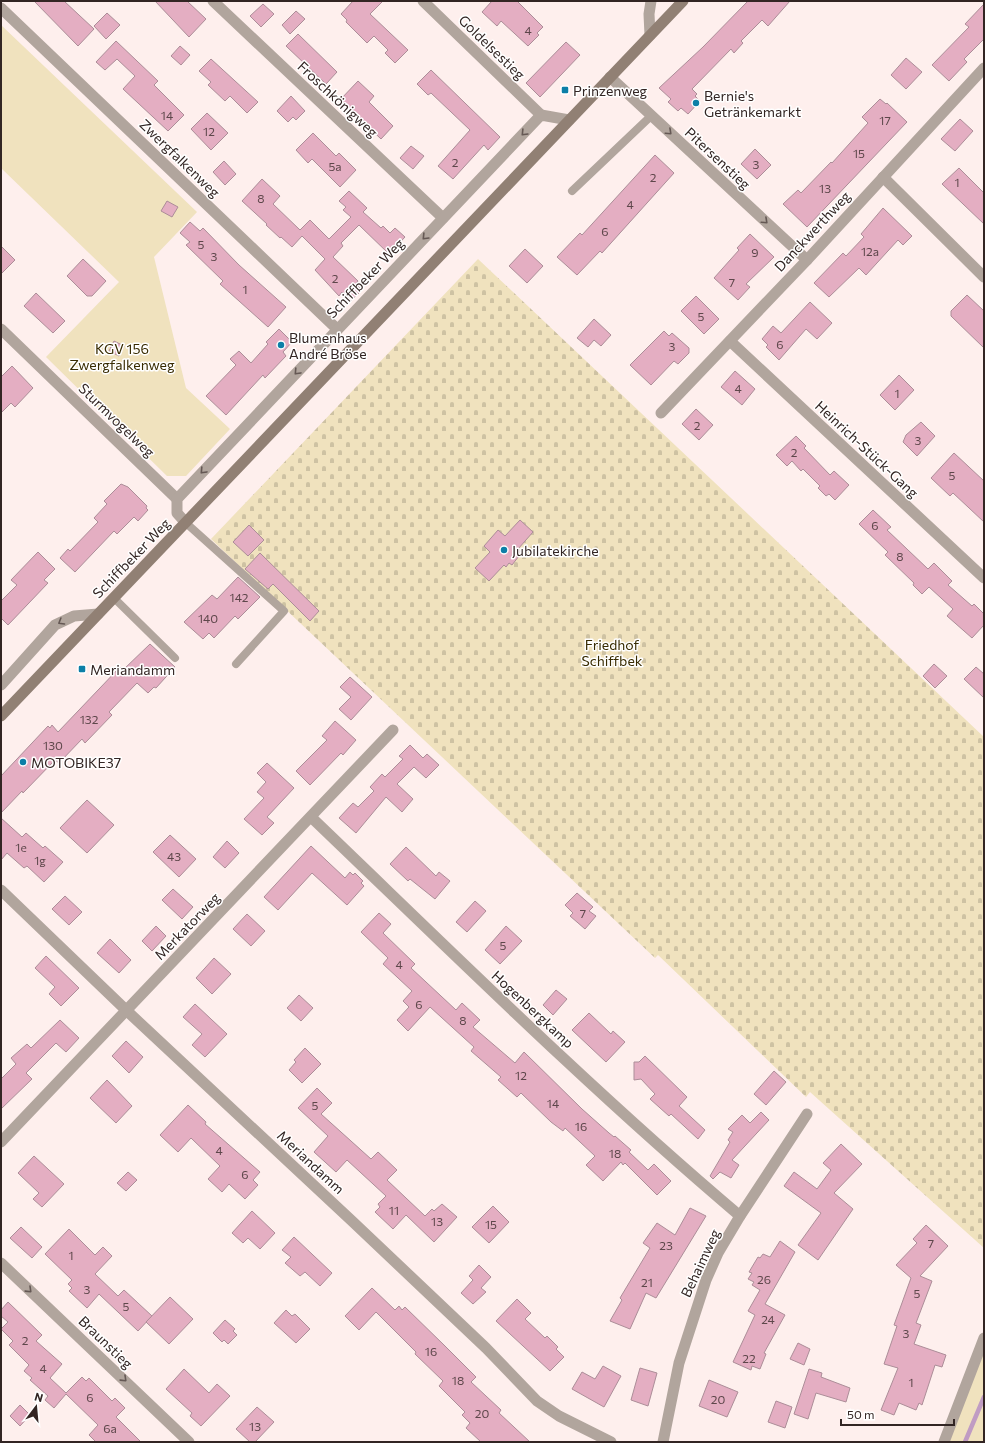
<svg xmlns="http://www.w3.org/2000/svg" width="985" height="1443" font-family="Commissioner,sans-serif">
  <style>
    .cemetery { fill: url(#cemetery-stones) }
    .green { fill: #f0e2be }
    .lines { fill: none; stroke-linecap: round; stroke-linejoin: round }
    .stream { stroke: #c09cc3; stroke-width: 4.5 }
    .building { fill: #e4aec2; stroke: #ac8d98 }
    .service { stroke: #b1a59d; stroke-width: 8 }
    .minor { stroke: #b1a59d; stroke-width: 11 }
    .secondary { stroke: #918074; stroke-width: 11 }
    .oneway { stroke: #655854 }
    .poi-dot { fill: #0c7fa7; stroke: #fff; stroke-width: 1.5 }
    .labels { text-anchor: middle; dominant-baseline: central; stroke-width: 3; stroke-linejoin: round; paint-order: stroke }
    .number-label { font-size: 12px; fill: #5e474b }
    .street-label { font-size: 14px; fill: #322523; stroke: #fff }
    .poi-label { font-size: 14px; fill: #322523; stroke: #fff; text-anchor: start }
    .park-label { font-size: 14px; fill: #382b01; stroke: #fff }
  </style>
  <defs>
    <pattern id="cemetery-stones" width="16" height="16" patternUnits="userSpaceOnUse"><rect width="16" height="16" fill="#f0e2be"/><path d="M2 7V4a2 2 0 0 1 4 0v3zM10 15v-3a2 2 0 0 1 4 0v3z" fill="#cec2a3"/></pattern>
  </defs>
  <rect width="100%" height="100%" fill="#feefed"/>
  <polygon class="cemetery" points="478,259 984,737 984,1248 810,1092 806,1097 658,955 655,958 211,539"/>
  <g class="green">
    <polygon points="1,25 197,212 154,257 186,388 230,429 186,476 167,476 46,357 119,282 1,168"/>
    <polygon points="984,1349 984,1442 948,1442"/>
  </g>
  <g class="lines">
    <polyline class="stream" points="965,1442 984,1397"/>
  </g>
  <g class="building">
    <polygon points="34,1 64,1 94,29 78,46"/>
    <polygon points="155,1 187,1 206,19 189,37"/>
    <polygon points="353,1 383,1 370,14 408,50 395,63 385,53 388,50 374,36 367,43 346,22 347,20 341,14"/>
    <polygon points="492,1 517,1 543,27 537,33 539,35 528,46 501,21 497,26 482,12"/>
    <polygon points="748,1 790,1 768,26 762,20 741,41 743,43 734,53 731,49 692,89 697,94 695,96 700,101 688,114 681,108 678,111 668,102 671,99 659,88 703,47"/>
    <polygon points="263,4 274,14 261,27 250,16"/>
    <polygon points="984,4 984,39 964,59 967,62 949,81 932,65 969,27 965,24"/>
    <polygon points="296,11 305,19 290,34 282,25"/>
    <polygon points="107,13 120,25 106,39 94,26"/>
    <polygon points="298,34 337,72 326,84 286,46"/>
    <polygon points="116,41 158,81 154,85 184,115 168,131 123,89 135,76 117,59 105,70 96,62"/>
    <polygon points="566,42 580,55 540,97 526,83"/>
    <polygon points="180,46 190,55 181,65 171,56"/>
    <polygon points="906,58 922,72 906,89 891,75"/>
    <polygon points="211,59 258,102 247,113 230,96 225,101 208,85 211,82 199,71"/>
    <polygon points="431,70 500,137 488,150 484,145 453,179 438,166 470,130 431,93 428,95 417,84"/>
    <polygon points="358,81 374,96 369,102 393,126 381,139 340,100"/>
    <polygon points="291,96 305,111 296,120 293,117 288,122 277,111"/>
    <polygon points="880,99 886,104 887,103 907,122 807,227 783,204 798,190 801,193 831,162 832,163 868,123 862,117"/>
    <polygon points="207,113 228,133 211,150 191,129"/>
    <polygon points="960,119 973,131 955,151 941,139"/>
    <polygon points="313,133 336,156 339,153 356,170 340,187 312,159 308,163 296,150"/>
    <polygon points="411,146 424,156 413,169 400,158"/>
    <polygon points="755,149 771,165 757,179 741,164"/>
    <polygon points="655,155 674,173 602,253 600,251 577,275 557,257 580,233 582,235"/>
    <polygon points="224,161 236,174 225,185 213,172"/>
    <polygon points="959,168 984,193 984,224 942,184"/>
    <polygon points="262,179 280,196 273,204 300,230 310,220 329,239 351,217 343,210 346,207 339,201 349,191 367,208 363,212 381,228 383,226 390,233 395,228 405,237 389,254 359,225 341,243 343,246 333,257 358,281 356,284 362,290 351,301 342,292 339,296 315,270 325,259 302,236 292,247 281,237 280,238 266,225 267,224 242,201"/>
    <polygon points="167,201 178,207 172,217 161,211"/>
    <polygon points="883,208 912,236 903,245 898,240 866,275 859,268 829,297 814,283 843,253 846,256 864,237 861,234"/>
    <polygon points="190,222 200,231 203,228 239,265 286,307 268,327 220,284 223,281 186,245 190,242 180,233"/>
    <polygon points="750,234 774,257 746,284 750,287 738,300 714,278 739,250 737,248"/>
    <polygon points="1,246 15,260 1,274"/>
    <polygon points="525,249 543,266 527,283 509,266"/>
    <polygon points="83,259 106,281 92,296 87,296 67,276"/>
    <polygon points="36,293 65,321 53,333 24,306"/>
    <polygon points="967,295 984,311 984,348 951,316 951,311"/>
    <polygon points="696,296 719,319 704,334 681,311"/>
    <polygon points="810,302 832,323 817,339 806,329 779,360 766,347 768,345 762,339 773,326 781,333"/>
    <polygon points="594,319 611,335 601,346 594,340 588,347 577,338"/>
    <polygon points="279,329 292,342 283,352 286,356 265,378 263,375 226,415 206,396 236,365 230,359 239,351 251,363 268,344 266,342"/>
    <polygon points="664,331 669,336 672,333 689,348 689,353 678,364 674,361 651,385 630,365"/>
    <polygon points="114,341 124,346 119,356 109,351"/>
    <polygon points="12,366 33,388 15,407 11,403 1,413 1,377"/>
    <polygon points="735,371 755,389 742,405 721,387"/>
    <polygon points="899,375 914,390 895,410 880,395"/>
    <polygon points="696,409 713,425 699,440 682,424"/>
    <polygon points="921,422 935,436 917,456 903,442 906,435"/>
    <polygon points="796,436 806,446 804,448 830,475 834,471 849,485 835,500 829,494 826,496 818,488 820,486 803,469 801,471 792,461 787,466 776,455"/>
    <polygon points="954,453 984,481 984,522 953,493 950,496 931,478"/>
    <polygon points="121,484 128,487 147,506 146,508 148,510 138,521 134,517 117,534 114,531 75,572 60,558 68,549 70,551 98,522 94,518 107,504 104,501"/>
    <polygon points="873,510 891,527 887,530 928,569 934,563 952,581 948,585 972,606 974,604 984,614 984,625 972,638 947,616 953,609 929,587 922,594 913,585 914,583 885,555 888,552 859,524"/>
    <polygon points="520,520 533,532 518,549 521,551 517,554 519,556 512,565 509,563 506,567 504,565 489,581 475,568 490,552 484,546 498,530 505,536"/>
    <polygon points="249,525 264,540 248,556 233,542"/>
    <polygon points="38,552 55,569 44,580 48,583 8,625 1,618 1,601 17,585 11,580"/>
    <polygon points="260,553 319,611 310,621 273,584 268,589 245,569"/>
    <polygon points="238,577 260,597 238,619 235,616 214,638 209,633 203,639 184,622 212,595 217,599"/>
    <polygon points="150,644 175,667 156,688 154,687 148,693 137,683 109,712 112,715 85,743 82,739 59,763 55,760 23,793 22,791 1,813 1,776 48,726 50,728 52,725 58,732 120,667 123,670"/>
    <polygon points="934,664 947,676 935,688 923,676"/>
    <polygon points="976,667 984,674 984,698 964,679"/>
    <polygon points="350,677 372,697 351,720 339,709 351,697 340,687"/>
    <polygon points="335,721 356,740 343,755 341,753 310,785 296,771 327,740 322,736"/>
    <polygon points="410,745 423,758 427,754 439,765 426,778 414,767 397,784 413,799 402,812 386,797 356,833 339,818 353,803 358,807 374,791 370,787 382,774 385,777 403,759 399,756"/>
    <polygon points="267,763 294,788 267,817 274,823 262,835 244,819 264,798 257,792 266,782 257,773"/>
    <polygon points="87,800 114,825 87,853 60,828"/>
    <polygon points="1,818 22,837 26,833 43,848 45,846 63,862 44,882 27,866 24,868 7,853 1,860"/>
    <polygon points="170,835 196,859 179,877 153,852"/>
    <polygon points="227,841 239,853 225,868 213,857"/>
    <polygon points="311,846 345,878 350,872 353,875 355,873 363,881 361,883 364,886 347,905 312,873 278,910 264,897"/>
    <polygon points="406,847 436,876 439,872 450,881 435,899 410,879 408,881 390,864"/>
    <polygon points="173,889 193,907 182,919 162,900"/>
    <polygon points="577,893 593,907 589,911 596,916 585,929 570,916 573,913 565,905"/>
    <polygon points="65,896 82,912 69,925 52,909"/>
    <polygon points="475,901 486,911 467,932 456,922"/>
    <polygon points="379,913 391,924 383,933 415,964 411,968 456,1010 462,1003 480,1020 473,1027 515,1063 524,1052 582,1109 609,1133 614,1137 615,1136 631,1150 629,1152 648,1170 654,1164 671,1181 657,1195 625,1163 623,1165 621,1162 603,1181 586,1165 595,1156 565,1128 563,1131 551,1122 521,1093 517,1097 498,1080 501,1077 471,1051 474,1047 430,1007 408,1031 397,1020 409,1007 403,1001 412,991 383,964 388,958 361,932"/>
    <polygon points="247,914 265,931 251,946 233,929"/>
    <polygon points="156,926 166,936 152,951 142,941"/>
    <polygon points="506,926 522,941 500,964 485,950"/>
    <polygon points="110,939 131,960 119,973 97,953"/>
    <polygon points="46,956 79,988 61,1006 49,994 55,987 35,968"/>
    <polygon points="214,958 231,974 212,994 196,978"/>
    <polygon points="556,990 567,999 553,1015 543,1005"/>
    <polygon points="299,995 313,1008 301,1021 287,1008"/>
    <polygon points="195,1004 227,1034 205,1057 192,1045 202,1034 183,1017"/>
    <polygon points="589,1013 611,1034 613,1031 625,1042 606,1062 572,1030"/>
    <polygon points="60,1020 79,1038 66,1052 56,1043 26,1073 32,1079 1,1109 1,1079 16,1064 11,1058 27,1044 31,1048"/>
    <polygon points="126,1041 143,1057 129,1073 112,1056"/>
    <polygon points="305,1048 321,1064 302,1083 289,1070 296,1062 294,1060"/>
    <polygon points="645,1056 687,1097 679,1106 705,1130 698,1139 671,1114 669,1116 650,1099 655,1094 641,1079 634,1080 634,1062 639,1062"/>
    <polygon points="774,1071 786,1082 766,1105 754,1094"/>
    <polygon points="107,1080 132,1106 116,1123 90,1098"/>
    <polygon points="317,1088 332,1103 321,1114 371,1159 378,1152 397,1170 387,1180 425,1216 432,1209 434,1211 442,1204 457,1217 434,1242 406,1215 393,1229 375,1212 380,1207 378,1204 386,1196 347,1160 336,1172 314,1152 328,1136 298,1108"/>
    <polygon points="188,1105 206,1122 205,1124 260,1172 253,1180 258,1185 245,1199 229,1184 222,1192 208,1179 220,1166 191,1138 178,1152 160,1135"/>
    <polygon points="761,1112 769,1120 732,1160 739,1165 731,1178 720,1172 713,1179 710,1176 730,1142 728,1140 733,1132 728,1129 742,1115 750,1123"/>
    <polygon points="841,1144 862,1164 834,1193 853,1209 818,1260 798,1245 821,1213 784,1186 794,1172 817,1189 831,1170 823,1163"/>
    <polygon points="34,1156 64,1184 42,1207 33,1199 39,1193 18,1173"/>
    <polygon points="128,1172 137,1180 126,1191 117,1183"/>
    <polygon points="493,1206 509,1222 489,1243 472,1227"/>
    <polygon points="690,1208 706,1216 656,1298 646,1293 630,1329 610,1321 622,1300 620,1298 650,1248 643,1243 657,1223 675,1235"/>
    <polygon points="252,1211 275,1233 260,1249 248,1238 243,1243 232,1233"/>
    <polygon points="926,1225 948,1246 920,1276 932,1281 916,1323 921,1325 914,1344 946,1355 942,1367 935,1365 922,1405 919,1403 916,1410 899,1403 894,1415 881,1410 898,1368 884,1364 897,1326 894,1325 911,1278 896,1265 917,1243 913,1239"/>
    <polygon points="21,1227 42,1247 32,1258 10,1238"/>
    <polygon points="69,1229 95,1255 103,1247 112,1256 95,1274 118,1296 124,1290 152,1316 138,1331 99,1294 87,1308 69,1291 72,1288 68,1284 72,1280 45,1254"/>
    <polygon points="294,1237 332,1273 320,1286 305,1272 300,1276 285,1263 291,1257 282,1250"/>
    <polygon points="780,1241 795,1252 765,1304 785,1315 764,1353 766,1354 760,1369 752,1366 751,1370 733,1362 755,1315 748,1311 760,1290 752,1285 754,1282 748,1279 752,1273 749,1272 758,1257 760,1258 763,1254 770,1257"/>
    <polygon points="479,1265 491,1277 481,1288 486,1292 473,1304 461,1293 473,1280 469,1276"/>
    <polygon points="372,1288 395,1310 399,1306 402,1310 405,1307 445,1346 476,1377 471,1382 501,1410 499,1413 530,1442 481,1442 466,1428 470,1423 462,1415 465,1412 439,1386 443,1381 415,1354 416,1352 376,1312 359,1330 345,1316"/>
    <polygon points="170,1297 193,1319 169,1344 146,1322"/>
    <polygon points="517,1299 531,1313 525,1319 545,1338 547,1336 558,1347 556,1349 564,1357 550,1371 496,1321"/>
    <polygon points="8,1302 42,1335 36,1341 62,1364 50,1378 66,1393 82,1377 86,1381 89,1378 112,1401 115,1398 125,1408 116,1417 141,1442 96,1442 89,1435 98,1425 66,1394 54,1408 45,1400 48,1396 30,1380 32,1378 24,1371 29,1365 9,1345 13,1341 1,1329 8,1322 1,1316 1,1310"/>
    <polygon points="286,1310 292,1316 295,1314 310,1329 296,1343 274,1323"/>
    <polygon points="225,1320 235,1329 233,1331 237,1335 228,1344 224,1340 222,1342 213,1333"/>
    <polygon points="798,1343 810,1349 804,1365 790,1359"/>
    <polygon points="603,1366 621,1376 604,1407 572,1389 582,1372 595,1379"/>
    <polygon points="640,1368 657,1373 648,1406 631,1400"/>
    <polygon points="184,1369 209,1393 217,1384 230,1396 201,1426 190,1416 192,1413 166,1389"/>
    <polygon points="809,1369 822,1373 821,1377 850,1388 846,1402 816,1393 808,1419 794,1414"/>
    <polygon points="709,1380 738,1392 727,1417 699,1406"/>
    <polygon points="776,1401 792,1407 785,1428 768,1422"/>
    <polygon points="20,1405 30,1415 20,1426 10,1416"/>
    <polygon points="257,1407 274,1422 255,1442 250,1442 236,1429"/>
  </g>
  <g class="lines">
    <g class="service">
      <polyline points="572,191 651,116"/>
      <polyline points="186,523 284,611 236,664"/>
      <polyline points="114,598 175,658"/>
    </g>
    <g class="minor">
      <polyline points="213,1 443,218"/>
      <polyline points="423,1 541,115"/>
      <polyline points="1,8 337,329"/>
      <polyline points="650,35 649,14 651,1"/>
      <polyline points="610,77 807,260"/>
      <polyline points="883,177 984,277"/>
      <polyline points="1,329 177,499"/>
      <polyline points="730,341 984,578"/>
      <polyline points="661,413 807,260 984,68"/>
      <polyline points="186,523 177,513 177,499 541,115 569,120"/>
      <polyline points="1,685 55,625 74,616 98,614"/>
      <path d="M311,817C452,952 591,1090 740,1216"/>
      <polyline points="1,890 127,1011 352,1221 486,1348 537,1401 559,1416 611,1442"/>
      <polyline points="1,1142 393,730"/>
      <polyline points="1,1263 189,1442"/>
      <polyline points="663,1442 679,1363 706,1280 718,1253 740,1216 807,1114"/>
      <polyline points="944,1442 984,1338"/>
    </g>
    <polyline class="secondary" points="1,716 683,1"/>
  </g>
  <defs><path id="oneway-chevron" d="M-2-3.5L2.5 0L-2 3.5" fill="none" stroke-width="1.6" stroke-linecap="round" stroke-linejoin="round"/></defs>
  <g class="oneway">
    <use href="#oneway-chevron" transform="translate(669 132) rotate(43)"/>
    <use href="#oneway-chevron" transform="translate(524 133) rotate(134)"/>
    <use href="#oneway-chevron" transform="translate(765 221) rotate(43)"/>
    <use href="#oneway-chevron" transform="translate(425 237) rotate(134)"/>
    <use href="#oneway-chevron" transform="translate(297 372) rotate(133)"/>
    <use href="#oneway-chevron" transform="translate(203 471) rotate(133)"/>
    <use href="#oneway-chevron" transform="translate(61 622) rotate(149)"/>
    <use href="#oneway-chevron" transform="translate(29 1290) rotate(44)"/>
    <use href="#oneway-chevron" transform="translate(124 1379) rotate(44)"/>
  </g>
  <g class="poi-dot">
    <rect x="561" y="86" width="8" height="8" rx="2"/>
    <circle cx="696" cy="103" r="4"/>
    <circle cx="281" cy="345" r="4"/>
    <circle cx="504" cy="550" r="4"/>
    <rect x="78" y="665" width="8" height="8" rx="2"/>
    <circle cx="23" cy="762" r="4"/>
  </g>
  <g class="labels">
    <g class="number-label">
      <text x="528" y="30">4</text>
      <text x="167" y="115">14</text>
      <text x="885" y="120">17</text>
      <text x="209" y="131">12</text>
      <text x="859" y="153">15</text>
      <text x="455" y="162">2</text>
      <text x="756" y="164">3</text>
      <text x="335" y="166">5a</text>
      <text x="653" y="177">2</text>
      <text x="957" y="182">1</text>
      <text x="825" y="188">13</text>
      <text x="261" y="198">8</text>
      <text x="630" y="204">4</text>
      <text x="605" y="231">6</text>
      <text x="201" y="244">5</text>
      <text x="870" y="251">12a</text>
      <text x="755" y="252">9</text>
      <text x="214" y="256">3</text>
      <text x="335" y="278">2</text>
      <text x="732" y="282">7</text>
      <text x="245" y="289">1</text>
      <text x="701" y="316">5</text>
      <text x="780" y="344">6</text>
      <text x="672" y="346">3</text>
      <text x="738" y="388">4</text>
      <text x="897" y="393">1</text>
      <text x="697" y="425">2</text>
      <text x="918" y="440">3</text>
      <text x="794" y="452">2</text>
      <text x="952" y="475">5</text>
      <text x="875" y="525">6</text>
      <text x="900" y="556">8</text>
      <text x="239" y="597">142</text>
      <text x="208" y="618">140</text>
      <text x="89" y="719">132</text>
      <text x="53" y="745">130</text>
      <text x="21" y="847">1e</text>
      <text x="174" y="856">43</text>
      <text x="40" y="860">1g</text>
      <text x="583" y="913">7</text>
      <text x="503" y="945">5</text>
      <text x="399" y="964">4</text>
      <text x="419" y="1004">6</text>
      <text x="463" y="1020">8</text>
      <text x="521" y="1075">12</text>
      <text x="553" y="1103">14</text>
      <text x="315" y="1105">5</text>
      <text x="581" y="1126">16</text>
      <text x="219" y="1150">4</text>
      <text x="615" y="1153">18</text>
      <text x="245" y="1174">6</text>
      <text x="394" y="1210">11</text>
      <text x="437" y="1221">13</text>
      <text x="491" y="1224">15</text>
      <text x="931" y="1243">7</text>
      <text x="666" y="1245">23</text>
      <text x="71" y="1255">1</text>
      <text x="764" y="1279">26</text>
      <text x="647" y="1282">21</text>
      <text x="87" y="1289">3</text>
      <text x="917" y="1293">5</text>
      <text x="126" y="1306">5</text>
      <text x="768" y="1319">24</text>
      <text x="906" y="1333">3</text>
      <text x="25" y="1340">2</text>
      <text x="431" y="1351">16</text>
      <text x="749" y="1358">22</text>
      <text x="43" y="1368">4</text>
      <text x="458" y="1380">18</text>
      <text x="911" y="1382">1</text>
      <text x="90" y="1397">6</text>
      <text x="718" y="1399">20</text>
      <text x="482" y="1413">20</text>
      <text x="255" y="1426">13</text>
      <text x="110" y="1428">6a</text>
    </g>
    <g class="street-label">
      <text transform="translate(492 47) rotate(44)">Goldelsestieg</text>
      <text transform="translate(338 99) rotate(43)">Froschkönigweg</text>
      <text transform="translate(180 158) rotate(44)">Zwergfalkenweg</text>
      <text transform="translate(718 158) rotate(43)">Pitersenstieg</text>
      <text transform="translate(812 231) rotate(-47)">Danckwerthweg</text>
      <text transform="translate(365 278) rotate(-46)">Schiffbeker Weg</text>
      <text transform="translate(117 420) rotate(44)">Sturmvogelweg</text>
      <text transform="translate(867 449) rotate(43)">Heinrich-Stück-Gang</text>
      <text transform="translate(131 558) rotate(-46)">Schiffbeker Weg</text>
      <text transform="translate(187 926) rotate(-46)">Merkatorweg</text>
      <text transform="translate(533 1009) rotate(43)">Hogenbergkamp</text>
      <text transform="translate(311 1162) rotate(43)">Meriandamm</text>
      <text transform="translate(700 1263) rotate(-65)">Behaimweg</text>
      <text transform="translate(106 1342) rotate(44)">Braunstieg</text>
    </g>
    <g class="poi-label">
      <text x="573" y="90">Prinzenweg</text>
      <text x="704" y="95">Bernie's<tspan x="704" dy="16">Getränkemarkt</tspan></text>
      <text x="289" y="337">Blumenhaus<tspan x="289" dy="16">André Bröse</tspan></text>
      <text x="512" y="550">Jubilatekirche</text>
      <text x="90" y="669">Meriandamm</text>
      <text x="31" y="762">MOTOBIKE37</text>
    </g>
    <g class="park-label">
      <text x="122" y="348">KGV 156<tspan x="122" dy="16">Zwergfalkenweg</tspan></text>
      <text x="612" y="644">Friedhof<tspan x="612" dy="16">Schiffbek</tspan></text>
    </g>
  </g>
  <rect width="985" height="1443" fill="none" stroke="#322523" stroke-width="4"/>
  <g transform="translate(36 1407) rotate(16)" stroke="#ffffff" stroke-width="3" paint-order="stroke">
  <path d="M0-3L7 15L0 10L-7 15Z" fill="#322523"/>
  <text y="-6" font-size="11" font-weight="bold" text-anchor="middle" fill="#322523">N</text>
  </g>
  <path d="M841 1419v6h113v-6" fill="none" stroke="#322523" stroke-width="2"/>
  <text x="847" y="1419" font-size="12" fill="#322523" stroke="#ffffff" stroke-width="3" paint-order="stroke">50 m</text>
</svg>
